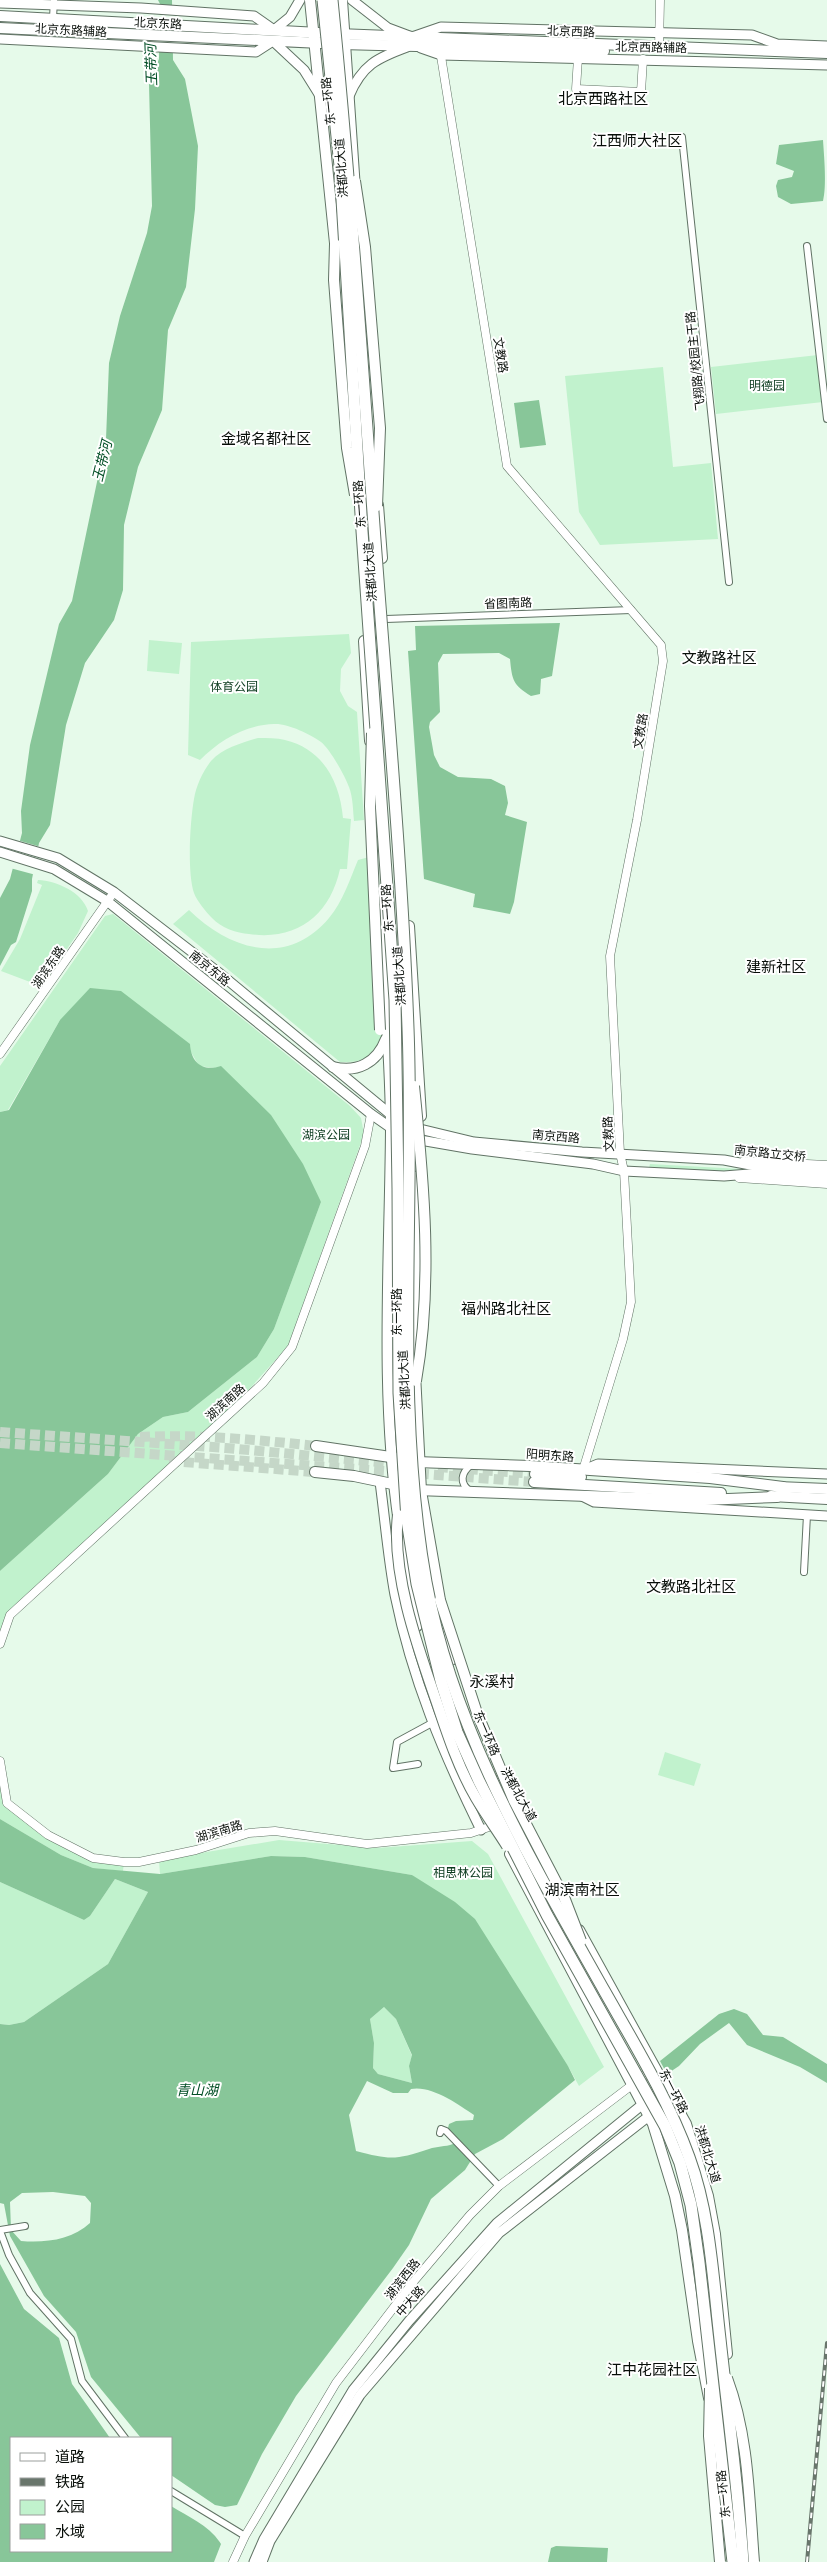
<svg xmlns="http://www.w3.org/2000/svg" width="827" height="2562" font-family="Montserrat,'Noto Sans SC',sans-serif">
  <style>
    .green { fill: #c1f2cd }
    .water { fill: #88c699; fill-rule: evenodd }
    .pier { fill: #e6faea }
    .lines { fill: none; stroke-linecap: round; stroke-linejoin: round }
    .primary-tunnel { stroke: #c5d7c8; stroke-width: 10; stroke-dasharray: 10 5; stroke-linecap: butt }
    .minor-casing { stroke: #617365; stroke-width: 8 }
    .tertiary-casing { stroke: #617365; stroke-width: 9 }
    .secondary-casing { stroke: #617365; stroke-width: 11 }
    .primary-casing { stroke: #617365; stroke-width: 12 }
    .minor { stroke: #fff; stroke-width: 6 }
    .tertiary { stroke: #fff; stroke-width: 8 }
    .secondary { stroke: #fff; stroke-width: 9 }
    .primary { stroke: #fff; stroke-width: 10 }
    .rail-casing { stroke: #69766c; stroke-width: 4 }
    .rail { stroke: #fff; stroke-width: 2; stroke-dasharray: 5.5; stroke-linecap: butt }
    .primary-bridge-casing { stroke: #617365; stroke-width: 12; stroke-linecap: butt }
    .trunk-bridge-casing { stroke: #617365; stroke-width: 13; stroke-linecap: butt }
    .primary-bridge { stroke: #fff; stroke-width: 10 }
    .trunk-bridge { stroke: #fff; stroke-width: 11 }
    .labels { text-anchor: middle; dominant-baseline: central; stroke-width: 4; stroke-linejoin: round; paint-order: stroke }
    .street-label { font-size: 12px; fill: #080e09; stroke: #fff }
    .park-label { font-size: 12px; fill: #0a3a1d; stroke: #fff }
    .water-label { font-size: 14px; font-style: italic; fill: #014e25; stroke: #fff }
    .quarter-label { font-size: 15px; fill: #080e09; stroke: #fff }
  </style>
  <rect width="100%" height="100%" fill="#e6faea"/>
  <g class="green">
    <polygon points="818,355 823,402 716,414 711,367"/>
    <polygon points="663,367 673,467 711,463 718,539 600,545 579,512 565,376"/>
    <path d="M349,634L351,653L341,669L340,691L348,706L357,712L364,820L354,821C353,811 353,797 349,787C345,776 330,749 321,742C310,734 287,723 274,724C245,725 220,740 200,760L188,755L191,642Z"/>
    <polygon points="149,640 182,643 179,674 147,671"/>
    <path d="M258,738C267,738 277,738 285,740C323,749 340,782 343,818L351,819L347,869H340C330,915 297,941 249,934C237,933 221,928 212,918C206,912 197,901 194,893C187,873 190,821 194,799C196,786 203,771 211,761C223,748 242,743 258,738Z"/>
    <path d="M369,857L382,1037C372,1058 363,1063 340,1062L173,924L189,910C230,950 287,968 329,918C343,901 350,879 358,860Z"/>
    <path d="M38,880C57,881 82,892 88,911L78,933L44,982L38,985L1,971L20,939L42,885L37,883Z"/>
    <polygon points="113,914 350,1106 361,1118 364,1134 288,1346 244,1395 7,1614 0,1632 0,1571 108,1474 138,1434 163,1417 188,1412 257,1357 274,1329 321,1202 215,1068 199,1066 191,1052 60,1020 8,1110 0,1112 0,1066 105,916"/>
    <polygon points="650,1164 741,1169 740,1172 649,1168"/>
    <polygon points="665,1752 701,1764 694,1786 658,1775"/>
    <polygon points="0,1761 7,1803 19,1814 93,1858 124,1862 123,1871 93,1868 61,1855 0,1819"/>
    <polygon points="279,1840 377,1848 472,1841 488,1854 604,2067 579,2086 568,2066 412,1875 305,1857 271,1856 160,1874 159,1860"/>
    <polygon points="115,1879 148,1892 108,1964 24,2022 9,2025 0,2024 0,1882 84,1920 90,1916"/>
    <polygon points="384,2007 396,2019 412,2056 409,2066 412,2083 378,2074 373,2068 374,2043 370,2019"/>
  </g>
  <g class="water">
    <polygon points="158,0 172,0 173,60 185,79 198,146 195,209 186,287 168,330 162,410 138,467 124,525 123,590 114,620 85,663 66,725 50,825 39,843 32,879 32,891 16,942 11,945 0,966 0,898 10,879 22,833 21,811 30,745 59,624 72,601 106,439 109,363 120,316 147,233 152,206 149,84 159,59 160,4"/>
    <path d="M823,140C824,156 827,186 823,201L791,204L778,197L776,186L778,180L792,177L794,171L776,164L779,145Z"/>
    <polygon points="539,400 546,445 520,448 514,403"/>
    <path d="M560,623L552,676L541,679L540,694L531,696C513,685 512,680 510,659L499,653L443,654L438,663L440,712L430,722L429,727L434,755L440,767L458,777L491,779L505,786L508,803L505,815L527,822L514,902L510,914L473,907L475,894L424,879L408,651L416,650L415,626Z"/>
    <path d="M90,988L121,991L190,1044C191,1063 203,1072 221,1066L271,1115L303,1164L321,1202L274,1329L257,1357L188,1412L163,1417L138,1434L108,1474L0,1571V1112L9,1110L60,1020Z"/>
    <path d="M0,1819L61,1855L93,1868L160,1874L271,1856L305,1857L412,1875L455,1902L475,1919L568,2066L575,2080L503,2139L475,2154L465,2170L431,2199L409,2245L393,2268L296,2396L262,2454L237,2505L225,2507L215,2505L171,2475V2438H141L91,2377L76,2332L44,2296L10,2236L4,2204L0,2203V2024L9,2025L24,2022L108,1964L148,1892L115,1879L90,1916L84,1920L0,1882ZM384,2007L396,2019L412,2055L409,2066L412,2083L378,2074L373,2068L374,2043L370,2019ZM367,2081L393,2093H408L411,2089C431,2085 458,2104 474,2115L473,2120L456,2121L449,2124L448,2128L455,2138L453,2144C445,2147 437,2146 429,2149C396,2160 390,2160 356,2151L349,2115ZM53,2192L85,2196L91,2203L90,2223C72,2240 45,2243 21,2241L11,2230L10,2202L22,2193Z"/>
    <polygon points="734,2009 747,2014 763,2035 783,2037 827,2064 827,2083 800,2067 747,2045 729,2023 700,2044 679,2066 667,2074 660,2061 719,2014"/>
    <path d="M0,2264L24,2309L59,2338L72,2384L110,2438H11V2551H171V2506C189,2517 210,2526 221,2544L214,2562H0Z"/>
    <polygon points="556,2546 608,2548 607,2562 548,2562 551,2548"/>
  </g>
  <g class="pier">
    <polygon points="158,15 175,15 175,44 157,43"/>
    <polygon points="17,840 41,847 36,875 10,868"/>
  </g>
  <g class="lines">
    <g class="primary-tunnel">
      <polyline points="0,1432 226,1448 411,1465"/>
      <path d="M140,1437C200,1434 257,1440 316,1446"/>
      <polyline points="0,1443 534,1482"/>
      <polyline points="169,1461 315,1472"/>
      <polyline points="438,1467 535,1474"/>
    </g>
    <g class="minor-casing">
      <g id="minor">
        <polyline points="53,18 54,0"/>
        <polyline points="682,137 729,582"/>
        <polyline points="807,246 827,419"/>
        <polyline points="386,619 631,610"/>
        <path d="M470,1491C459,1483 461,1473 471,1465"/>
        <polyline points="804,1572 807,1515"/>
        <polyline points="418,1764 393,1768 397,1742 432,1723"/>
        <polyline points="440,2133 441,2129 446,2131 499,2186"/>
        <polyline points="0,2230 25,2226"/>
        <polyline points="0,2231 9,2255 30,2293 71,2339 82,2381 125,2438"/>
        <polyline points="171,2491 245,2536"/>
      </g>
    </g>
    <g class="tertiary-casing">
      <g id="tertiary">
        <polyline points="659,47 660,0"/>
        <polyline points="440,50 507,466 661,645 663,661 637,820 610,956 620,1153 624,1171 631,1302 623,1339 583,1470"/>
        <polyline points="578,58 576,89 641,92 643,59"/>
        <polyline points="0,1054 114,892"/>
        <polyline points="744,1161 827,1165"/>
        <polyline points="739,1178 827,1184"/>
        <polyline points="0,1644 10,1615 263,1383 292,1347 365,1146 371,1114"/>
        <polyline points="0,1761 7,1803 48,1835 93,1858 124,1862 139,1862 196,1850 249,1833 275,1831 367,1844 471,1833 495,1825"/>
        <polyline points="233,2562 245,2536 336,2383 414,2281 470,2215 499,2186 653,2069"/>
      </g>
    </g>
    <g class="secondary-casing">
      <g id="secondary">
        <polyline points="352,0 388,28 412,37 441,27 752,35 777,44 827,46"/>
        <polyline points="0,3 141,8 254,16 274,30 290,17 300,0"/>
        <polyline points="0,39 256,52 273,41 304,70 319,94"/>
        <polyline points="421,48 441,55 827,65"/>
        <path d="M349,96C362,65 377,58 407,47"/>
        <polyline points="0,841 58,858 114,892 218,972 390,1114 420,1129 474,1142 582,1152 724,1160 761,1167 827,1171"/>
        <polyline points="0,852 54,869 107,901 371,1114 391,1128 420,1140 472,1149 593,1164 624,1171 724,1176 762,1173 827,1177"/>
        <polyline points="586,1469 598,1464 827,1474"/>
        <path d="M380,1482C385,1519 388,1557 395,1595C412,1679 443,1753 481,1830"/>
        <polyline points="582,1496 594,1502 827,1516"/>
        <polyline points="254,2562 264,2539 353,2390 409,2321 497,2223 643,2104"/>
        <polyline points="262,2562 270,2541 360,2395 499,2233 649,2116"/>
      </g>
    </g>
    <g class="primary-casing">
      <g id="primary">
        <polyline points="310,0 336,253"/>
        <polyline points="342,0 355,189"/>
        <polyline points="0,16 319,33"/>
        <polyline points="0,28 321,43"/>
        <polyline points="338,34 827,53"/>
        <polyline points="341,44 604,51"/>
        <polyline points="358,228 363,291"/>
        <polyline points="378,505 382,558"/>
        <polyline points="364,641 370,741"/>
        <path d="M379,903C383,978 391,1054 391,1130C390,1261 380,1393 399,1523"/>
        <polyline points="409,926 421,1116"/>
        <path d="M333,1067C357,1073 377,1063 386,1039"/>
        <polyline points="418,1176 414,1354 421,1491 440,1600 443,1632 451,1660"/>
        <polyline points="316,1446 397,1458"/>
        <polyline points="416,1462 530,1466 710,1478 783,1487"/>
        <polyline points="315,1472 354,1476 402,1486"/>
        <polyline points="535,1474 581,1477"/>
        <polyline points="534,1482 721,1493"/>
        <polyline points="778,1487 827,1489"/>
        <polyline points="416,1490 704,1500 777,1497"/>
        <polyline points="771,1496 827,1499"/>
        <polyline points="401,1537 417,1626"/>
        <polyline points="498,1781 515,1812"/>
        <polyline points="510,1854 653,2124 675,2196 682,2230 698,2341 709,2398"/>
        <polyline points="579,1930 686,2124 708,2196 715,2234 727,2354"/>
      </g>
    </g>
    <use href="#minor" class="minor"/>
    <use href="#tertiary" class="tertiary"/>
    <use href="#secondary" class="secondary"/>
    <use href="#primary" class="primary"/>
    <g class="rail-casing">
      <polyline id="rail" points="807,2562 827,2343"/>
    </g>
    <use href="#rail" class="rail"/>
    <g class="primary-bridge-casing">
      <g id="primary-bridge">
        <polyline points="355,181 365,247 380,428 377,506"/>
        <polyline points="335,244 334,280 347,448 355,495"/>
        <polyline points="372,733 370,806 380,1030"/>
        <path d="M414,1086C424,1184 433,1284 416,1381"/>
        <path d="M398,1515C391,1573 418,1648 437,1703C448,1736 459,1769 476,1798C486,1815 497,1830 507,1846"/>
        <polyline points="440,1600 477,1713 514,1801 564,1897 581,1941"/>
        <path d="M727,2378C749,2437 749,2500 754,2562"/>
        <polyline points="710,2388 709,2436 720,2562"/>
      </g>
    </g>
    <g class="trunk-bridge-casing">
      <g id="trunk-bridge">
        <polyline points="323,0 340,166 362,531 395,1000 398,1188 399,1393 407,1520 417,1584 441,1681 457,1732 479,1781 547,1915 665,2126 680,2163 691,2205 699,2262 733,2562"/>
        <path d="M332,0C350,180 362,360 375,540C387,702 402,865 408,1028C415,1209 394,1404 426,1582C453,1731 532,1862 605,1992C635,2045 668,2099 689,2157C710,2214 713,2278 720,2339C728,2413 738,2487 743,2562"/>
      </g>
    </g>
    <use href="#primary-bridge" class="primary-bridge"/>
    <use href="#trunk-bridge" class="trunk-bridge"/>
  </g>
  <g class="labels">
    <g class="street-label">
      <text transform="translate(158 23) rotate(3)">北京东路</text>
      <text transform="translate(71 30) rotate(3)">北京东路辅路</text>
      <text transform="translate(571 31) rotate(2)">北京西路</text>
      <text transform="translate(651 47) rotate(1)">北京西路辅路</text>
      <text transform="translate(328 101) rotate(-96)">东一环路</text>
      <text transform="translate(341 168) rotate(-94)">洪都北大道</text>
      <text transform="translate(501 355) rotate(81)">文教路</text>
      <text transform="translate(695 361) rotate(-96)">飞翔路/校园主干路</text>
      <text transform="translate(359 504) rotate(-94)">东一环路</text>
      <text transform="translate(370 572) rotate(-94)">洪都北大道</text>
      <text transform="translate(508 603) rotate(-2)">省图南路</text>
      <text transform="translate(640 731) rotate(-81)">文教路</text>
      <text transform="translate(387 908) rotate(-94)">东一环路</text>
      <text transform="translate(48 967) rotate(-56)">湖滨东路</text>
      <text transform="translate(210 968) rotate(39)">南京东路</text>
      <text transform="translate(399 976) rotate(-94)">洪都北大道</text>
      <text transform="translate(608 1134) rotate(-93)">文教路</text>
      <text transform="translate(556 1136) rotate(5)">南京西路</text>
      <text transform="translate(770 1153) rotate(6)">南京路立交桥</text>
      <text transform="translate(396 1312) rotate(-90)">东一环路</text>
      <text transform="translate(404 1380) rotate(-93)">洪都北大道</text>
      <text transform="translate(225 1402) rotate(-42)">湖滨南路</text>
      <text transform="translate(550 1455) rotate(4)">阳明东路</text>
      <text transform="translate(487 1733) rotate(67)">东一环路</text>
      <text transform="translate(519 1794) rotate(61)">洪都北大道</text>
      <text transform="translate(219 1831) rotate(-17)">湖滨南路</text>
      <text transform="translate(674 2091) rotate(63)">东一环路</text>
      <text transform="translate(708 2154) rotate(73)">洪都北大道</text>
      <text transform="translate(402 2279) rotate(-52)">湖滨西路</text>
      <text transform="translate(410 2301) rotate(-49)">中大路</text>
      <text transform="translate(723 2494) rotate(-96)">东一环路</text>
    </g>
    <g class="park-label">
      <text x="767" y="385">明德园</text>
      <text x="234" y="686">体育公园</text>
      <text x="326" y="1134">湖滨公园</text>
      <text x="463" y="1872">相思林公园</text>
    </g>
    <g class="water-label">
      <text transform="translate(151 65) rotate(-92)">玉带河</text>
      <text transform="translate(102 461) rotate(-76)">玉带河</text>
      <text x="197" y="2090">青山湖</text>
    </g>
    <g class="quarter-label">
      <text x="603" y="98">北京西路社区</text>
      <text x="637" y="140">江西师大社区</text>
      <text x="266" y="438">金域名都社区</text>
      <text x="719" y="657">文教路社区</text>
      <text x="776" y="966">建新社区</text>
      <text x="506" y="1308">福州路北社区</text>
      <text x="691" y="1586">文教路北社区</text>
      <text x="492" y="1681">永溪村</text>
      <text x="582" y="1889">湖滨南社区</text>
      <text x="652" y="2369">江中花园社区</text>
    </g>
  </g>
  <rect x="10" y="2437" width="162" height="115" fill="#ffffff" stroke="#9c9f9d"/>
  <rect x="20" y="2453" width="25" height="8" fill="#ffffff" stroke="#9c9f9d"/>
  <text x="55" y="2462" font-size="15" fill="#080e09">道路</text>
  <rect x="20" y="2478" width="25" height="8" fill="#69766c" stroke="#9c9f9d"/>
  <text x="55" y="2487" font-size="15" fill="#080e09">铁路</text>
  <rect x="20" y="2500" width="25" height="15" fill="#c1f2cd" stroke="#9c9f9d"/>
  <text x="55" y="2512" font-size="15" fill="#080e09">公园</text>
  <rect x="20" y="2524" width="25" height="15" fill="#88c699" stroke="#9c9f9d"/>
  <text x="55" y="2537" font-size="15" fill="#080e09">水域</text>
</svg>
